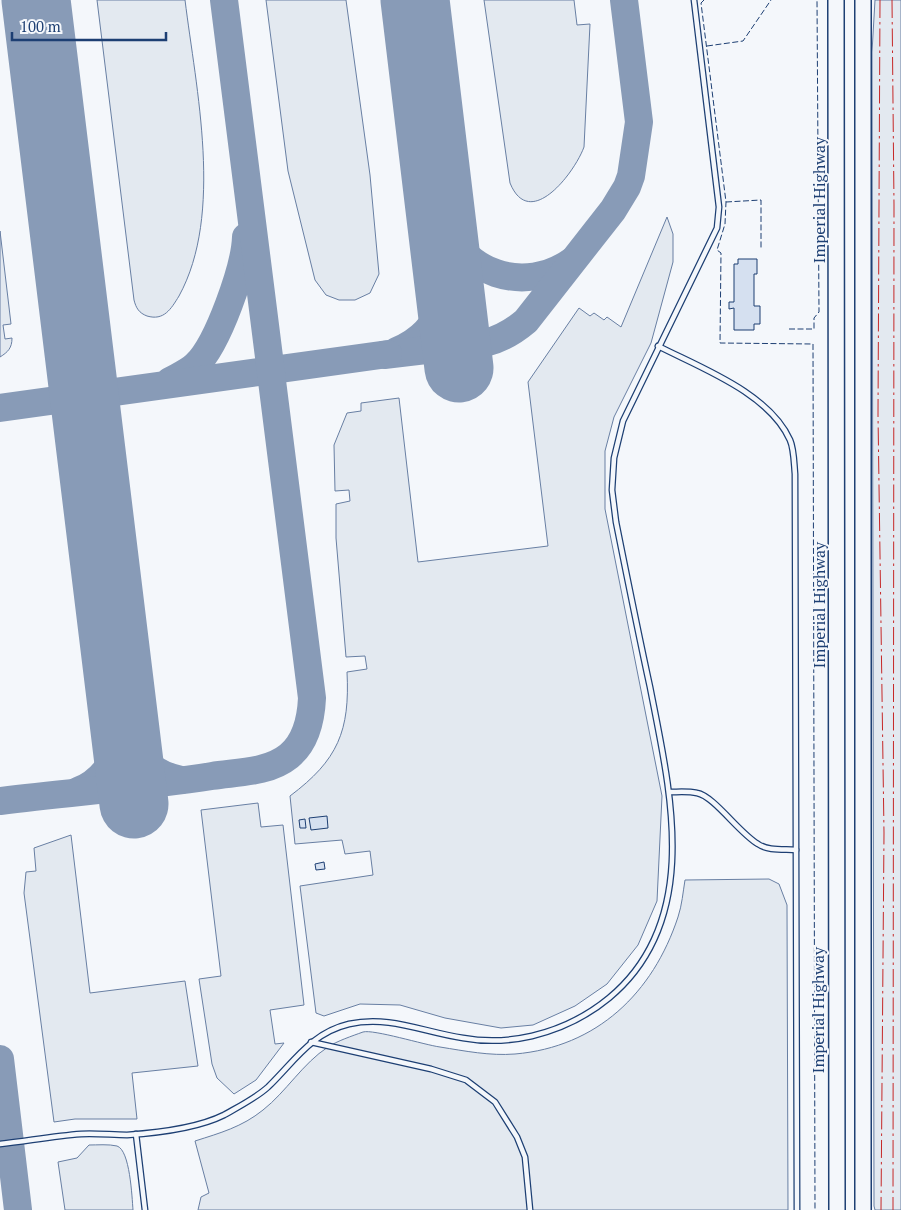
<svg xmlns="http://www.w3.org/2000/svg" width="901" height="1210" font-family="'PT Serif',serif">
  <style>
    .green { fill: #e3e9f0; stroke: #687fa3 }
    .lines { fill: none; stroke-linecap: round; stroke-linejoin: round }
    .taxiway { stroke: #889bb7; stroke-width: 28 }
    .runway { stroke: #889bb7; stroke-width: 69 }
    .building { fill: #d5e0f0; stroke: #1d3f73 }
    .service-casing { stroke: #1d3f73; stroke-width: 7 }
    .primary-casing { stroke: #1d3f73; stroke-width: 18 }
    .service { stroke: #f4f7fb; stroke-width: 4.5 }
    .primary { stroke: #f4f7fb; stroke-width: 15 }
    .fence { stroke: #1d3f73; stroke-width: 1; stroke-dasharray: 6 2.5; stroke-linecap: butt }
    .power { stroke: #c62828; stroke-width: 1; stroke-dasharray: 18 4 2.5 4; stroke-linecap: butt }
    .labels { text-anchor: middle; dominant-baseline: central; stroke-width: 4; stroke-linejoin: round; paint-order: stroke }
    .street-label { font-size: 16px; fill: #1d3f73; stroke: #f4f7fb }
  </style>
  <rect width="100%" height="100%" fill="#f4f7fb"/>
  <g class="green">
    <path d="M97,0H185C196,89 224,214 179,296C171,309 164,321 147,316C139,313 136,308 134,300Z"/>
    <polygon points="266,0 346,0 370,175 379,274 370,293 355,300 339,300 326,295 315,280 288,171"/>
    <path d="M484,0H574L577,25L590,24L584,147C575,172 530,232 510,183Z"/>
    <polygon points="875,0 901,0 901,1210 875,1210 874,1206 872,52"/>
    <path d="M667,217L673,234V262L651,343L614,417L605,451V509L662,796L657,901L638,945L607,984L575,1006L533,1025L501,1028L445,1018L400,1005L360,1004L324,1016L316,1013L300,886L373,875L370,851L345,854L342,840L295,844L290,796C338,760 350,731 347,672L367,669L365,656L346,657L336,538V504L350,501L349,490L335,491L334,445L347,413L361,411V403L399,398L418,562L548,546L528,382L579,308L590,316L594,313L604,320L607,317L621,327Z"/>
    <path d="M0,231L11,324L3,325L5,339L12,338C12,348 8,352 0,357Z"/>
    <polygon points="258,803 261,827 283,825 304,1005 270,1010 275,1044 284,1043 256,1080 234,1094 217,1078 212,1064 199,979 221,976 201,810"/>
    <polygon points="71,835 90,993 185,981 198,1066 132,1073 137,1119 75,1119 54,1122 24,893 26,872 36,871 34,848"/>
    <path d="M769,879L779,884L787,905L788,1210H198L201,1197L209,1193L195,1141C220,1133 242,1127 263,1110C286,1092 303,1063 328,1047C337,1041 352,1036 363,1032C373,1029 425,1045 440,1047C465,1051 490,1056 515,1054C597,1047 653,993 678,917C682,905 683,892 685,880Z"/>
    <path d="M89,1145C97,1145 109,1144 117,1146C130,1150 132,1197 133,1210H65L58,1162L77,1158Z"/>
  </g>
  <g class="lines">
    <g class="taxiway">
      <path d="M426,94L444,217C459,274 525,295 572,261"/>
      <path d="M397,351C458,325 445,274 439,222"/>
      <path d="M384,355L485,343C501,339 513,332 526,321L613,210L627,187L631,176L639,122L624,0"/>
      <path d="M170,381C179,376 189,372 196,365C218,344 245,267 246,237"/>
      <polyline points="0,408 388,354"/>
      <path d="M125,730C136,757 152,774 181,780"/>
      <path d="M78,791C105,781 118,756 125,730"/>
      <path d="M0,801C71,792 142,787 212,776C237,772 268,773 289,756C306,742 311,720 312,698L224,0"/>
      <polyline points="0,1059 18,1210"/>
    </g>
    <g class="runway">
      <polyline points="36,0 134,804"/>
      <polyline points="415,0 459,368"/>
    </g>
  </g>
  <g class="building">
    <polygon points="738,259 757,259 757,274 754,274 754,306 760,306 760,324 754,324 754,330 734,330 734,308 729,309 729,302 734,302 734,264 738,264"/>
    <polygon points="327,816 328,828 311,830 309,818"/>
    <polygon points="305,819 306,828 300,828 299,820"/>
    <polygon points="324,862 325,869 316,870 315,864"/>
  </g>
  <g class="lines">
    <g class="service-casing">
      <g id="service">
        <path d="M658,346C701,368 769,393 790,440C794,449 794,463 795,474L797,1210"/>
        <path d="M670,792C678,792 688,791 697,793C714,796 739,833 758,844C768,851 784,849 796,850"/>
        <polyline points="311,1042 431,1069 466,1080 495,1102 517,1137 525,1157 530,1210"/>
        <polyline points="136,1134 145,1210"/>
        <path d="M0,1144C27,1141 54,1136 81,1134C96,1133 112,1135 127,1135C156,1133 198,1128 224,1115C238,1107 256,1098 268,1087C294,1062 311,1033 349,1024C389,1015 423,1032 463,1038C485,1042 510,1041 532,1036C561,1029 586,1017 609,998C703,920 670,790 650,687C638,632 627,577 616,522L612,490L614,458L623,421L717,228L719,207L694,0"/>
      </g>
    </g>
    <g class="primary-casing">
      <g id="primary">
        <polyline points="836,0 837,1210"/>
        <polyline points="863,0 863,1210"/>
      </g>
    </g>
    <use href="#service" class="service"/>
    <use href="#primary" class="primary"/>
    <g class="fence">
      <polyline points="704,0 701,3 726,202 725,224 717,250 721,253 720,343 813,344 815,1210"/>
      <polyline points="707,46 743,41 771,0"/>
      <polyline points="726,202 761,200 761,248"/>
      <polyline points="789,329 814,329 814,318 819,312 817,0"/>
    </g>
    <g class="power">
      <polyline points="880,0 878,415 884,833 881,1210"/>
      <polyline points="892,0 894,205 893,1210"/>
    </g>
  </g>
  <g class="labels">
    <g class="street-label">
      <text transform="translate(819 200) rotate(-90)">Imperial Highway</text>
      <text transform="translate(819 605) rotate(-90)">Imperial Highway</text>
      <text transform="translate(818 1010) rotate(-90)">Imperial Highway</text>
    </g>
  </g>
  <path d="M12 32v8h154v-8" fill="none" stroke="#1d3f73" stroke-width="2.5"/>
  <text x="20" y="32" font-size="15" fill="#1d3f73" stroke="#f4f7fb" stroke-width="4" paint-order="stroke">100 m</text>
</svg>
